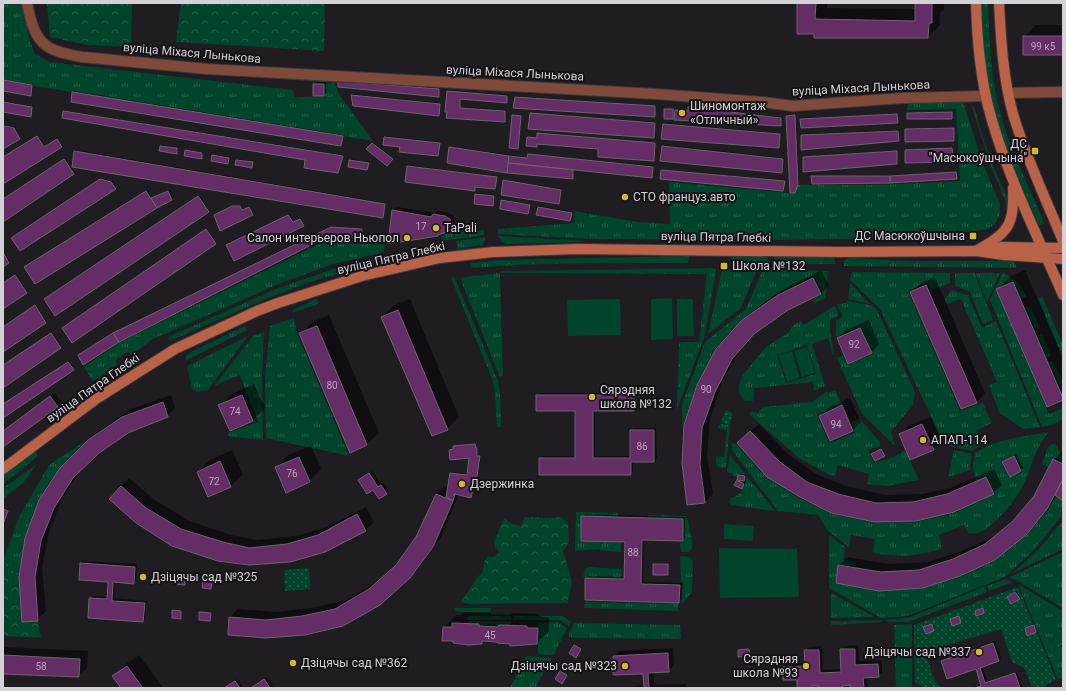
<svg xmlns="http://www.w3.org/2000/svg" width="1066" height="691" font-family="Roboto,sans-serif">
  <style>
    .grass { fill: url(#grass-tufts); fill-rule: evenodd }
    .forest { fill: url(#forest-crowns) }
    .park { fill: url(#park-dots) }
    .pitch { fill: #00442c }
    .shadow { fill: #0007 }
    .building { fill: #652d66; stroke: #6b656b }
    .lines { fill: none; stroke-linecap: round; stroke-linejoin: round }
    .minor-casing { stroke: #3c393f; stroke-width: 12 }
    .tertiary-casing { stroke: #3c393f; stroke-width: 12 }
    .secondary-casing { stroke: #3c393f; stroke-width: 12 }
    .minor { stroke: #804a3a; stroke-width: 10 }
    .tertiary { stroke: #804a3a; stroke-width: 10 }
    .secondary { stroke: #b86248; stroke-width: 10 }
    .poi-dot { fill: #d0b837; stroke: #161318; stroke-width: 1.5 }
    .labels { text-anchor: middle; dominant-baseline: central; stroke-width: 4; stroke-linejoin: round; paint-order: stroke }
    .number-label { font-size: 10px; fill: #b8a8b9 }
    .street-label { font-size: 12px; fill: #d3d1d5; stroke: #161318 }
    .poi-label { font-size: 12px; fill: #d3d1d5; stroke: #161318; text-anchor: start }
  </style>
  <defs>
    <pattern id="grass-tufts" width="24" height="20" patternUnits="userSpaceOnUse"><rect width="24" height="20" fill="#00442c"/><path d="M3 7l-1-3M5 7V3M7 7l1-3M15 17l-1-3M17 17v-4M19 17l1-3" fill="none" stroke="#245e4a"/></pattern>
    <pattern id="forest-crowns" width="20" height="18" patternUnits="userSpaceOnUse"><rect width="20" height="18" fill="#00442c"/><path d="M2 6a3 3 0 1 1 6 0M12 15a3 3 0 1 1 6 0" fill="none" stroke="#245e4a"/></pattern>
    <pattern id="park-dots" width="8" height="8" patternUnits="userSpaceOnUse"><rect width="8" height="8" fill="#00442c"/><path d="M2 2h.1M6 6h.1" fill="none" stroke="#245e4a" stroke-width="1.8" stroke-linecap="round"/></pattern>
  </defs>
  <rect width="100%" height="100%" fill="#1f1c22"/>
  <g class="grass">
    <path d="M3,3H23C25,21 28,37 35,54L50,62L294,90V97H325L324,85L334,82L339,94L373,141L3,81Z"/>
    <path d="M982,3H988C989,32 990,60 995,89C1003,136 1026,181 1045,224L1039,225C1021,183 999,140 990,94C983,64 981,33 982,3Z"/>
    <polygon points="963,101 981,159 1000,204 1000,213 997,221 989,229 968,232 921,232 911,238 775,240 592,239 498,234 498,229 575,223 574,211 638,222 670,224 669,182 790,193 795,193 798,185 879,185 960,181 956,109 907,110 908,103"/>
    <polygon points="971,104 975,109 981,132 994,168 1010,203 1010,211 1005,221 1007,213 1005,200 991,167"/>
    <polygon points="484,230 484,235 442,241 441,237 448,233"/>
    <polygon points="385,234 384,252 334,264 281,283 153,339 131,355 128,351 115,361 117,365 93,381 84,367 119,343 329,239 361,241"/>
    <polygon points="498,236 583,241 586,242 505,244 502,242"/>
    <polygon points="485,237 485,240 482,245 457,249 456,241"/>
    <path d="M689,256L688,263C616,263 543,262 471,268L470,263L501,260Z"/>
    <polygon points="732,256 768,257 767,262 761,265 731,264"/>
    <polygon points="381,257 378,263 322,278 268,298 170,341 168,337 278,288 345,265"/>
    <polygon points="774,257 832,257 834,258 836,264 774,264"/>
    <polygon points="852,258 910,261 1015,261 1016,268 844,266 844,261 846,259"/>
    <polygon points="712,268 716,269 716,272 704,338 677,409 679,342 699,342 707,274 500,273 503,376 500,377 460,278 500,273 501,271"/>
    <polygon points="763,269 828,271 825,298 815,303 813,300 823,294 813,276 777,293 741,320 715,349 697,384 682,428 682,404 705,342 746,309"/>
    <polygon points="722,270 757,270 741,308 708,334"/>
    <polygon points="852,272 950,273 950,283 931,290 927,282 908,291 960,411 983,403 992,423 977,430 982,444 972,451 945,445 880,309 850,280"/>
    <polygon points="1003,272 1021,285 1026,297 1021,299 1013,281 996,289 1049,414 1063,408 1063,419 1053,425 1042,427 990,300"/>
    <polygon points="955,273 975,273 993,320 983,324 970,292 955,286"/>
    <polygon points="976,273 1000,273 987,302"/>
    <polygon points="454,276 498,381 500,392 501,427 497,427 495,393 493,381 451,278"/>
    <polygon points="850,283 870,304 848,299"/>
    <polygon points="951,290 968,295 982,328 996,321 1040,427 1023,429 999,412 989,385 997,382 961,299 947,304 944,300"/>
    <polygon points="1042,296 1063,345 1063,350 1060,351 1038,298"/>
    <polygon points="316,299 318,304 292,313 294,309"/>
    <polygon points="847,301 873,306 877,310 915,392 913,405 891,432 895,446 862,414 837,358 843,355 848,365 873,354 860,327 836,337 836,321 843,316 837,304 846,303"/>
    <path d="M835,306L839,315L830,320V332L834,354L833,355L828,338L812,344L825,386L814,391L813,382L754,388V396L753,401H744L739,392V385L742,376L765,348L789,332L792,326L801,321L803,325C815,319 823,312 835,306ZM807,345L816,374L786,383L777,355Z"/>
    <polygon points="1030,306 1040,328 1036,330 1026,308"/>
    <polygon points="294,318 297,333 349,456 266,438 265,377 270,326"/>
    <polygon points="245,326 247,330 185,361 186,357 192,351"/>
    <polygon points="264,332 262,375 263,440 227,436 228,433 258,422 240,375 214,386 253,336"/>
    <polygon points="1042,334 1051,356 1047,358 1037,335"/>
    <polygon points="248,336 208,390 197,392 192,389 187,366"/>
    <polygon points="1053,361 1063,382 1059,385 1049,362"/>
    <polygon points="835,390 842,404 817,415 829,443 855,433 851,421 860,419 880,442 880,446 868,450 874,463 894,457 905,450 919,480 887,486 867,484 869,474 838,465 835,476 830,475 800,459 749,414 752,411 758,413 763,407 812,402 826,392 828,393"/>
    <path d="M87,392C89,400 83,402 78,406H68Z"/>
    <polygon points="720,424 730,425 726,466 724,468 718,467 716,463 716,456 724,457 727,430 718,428"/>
    <path d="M1049,432C1035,449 1034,460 1026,479C1018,497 1007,511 993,523C986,530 978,535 968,533L964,525L939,535L942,549C916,556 901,558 873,553L875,539L851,535L849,547L828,531L818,515L778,511L732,450V443L736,444L766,477L801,499L831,514L876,523L916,522L955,513L995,494L987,476L976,481L973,466L975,453C998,438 1023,437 1049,432ZM1014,455L1022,472L1009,477L1001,462Z"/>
    <path d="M87,440C69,458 50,476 39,500C27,524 23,551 19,577L3,562V560L20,515L49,465Z"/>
    <path d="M1055,444C1060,449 1061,454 1062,461L1053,458L1048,467L1042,464L1047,449L1050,445Z"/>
    <polygon points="36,448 37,457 3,484 3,475"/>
    <polygon points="954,450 972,454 970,470 948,477"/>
    <path d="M730,455L775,511L730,505V498C742,496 745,487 747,475L738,474L737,477L727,472Z"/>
    <polygon points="37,464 23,483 3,499 3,492 5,487"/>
    <polygon points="1056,495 1062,500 1061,517 1033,551 1005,577 925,609 907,616 881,618 829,588 829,535 845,547 843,560 854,562 854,566 838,564 835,583 880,591 923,588 960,577 995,561 1028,534 1048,510"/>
    <polygon points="576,512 618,513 618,517 581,516 581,540 621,542 621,552 600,551 600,549 575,551"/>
    <path d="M648,515L686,516C688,520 694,544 692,548C691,553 685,552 681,552L680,542L684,541L683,519L648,518Z"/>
    <polygon points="1063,521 1063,549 1011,574 1035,553"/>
    <polygon points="1063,552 1063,608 1016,580 1008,578"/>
    <polygon points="680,556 689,557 693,561 692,592 682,604 683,582 681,581"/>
    <polygon points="589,567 621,569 622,578 583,577 585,569"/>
    <polygon points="1005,579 1013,582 989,591 987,586"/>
    <polygon points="1018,584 1063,611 1063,644 1060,645 1063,653 1063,677 1058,680"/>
    <polygon points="985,586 987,592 908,622 888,622 884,620 908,618"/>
    <polygon points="831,593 875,617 831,618"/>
    <polygon points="585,602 678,604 678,611 584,608"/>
    <polygon points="454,608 491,608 491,612 458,612 455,611"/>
    <polygon points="468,616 511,616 511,620 467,620"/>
    <polygon points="514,616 563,616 571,622 569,626 560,620 514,620"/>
    <polygon points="880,620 884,622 831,625 831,621"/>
    <polygon points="468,621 511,621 511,625 468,624"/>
    <polygon points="558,622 567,628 554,655 538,654 538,623"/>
    <polygon points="574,623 680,625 681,639 571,638 569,636 569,633"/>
    <polygon points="912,624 912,688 896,688 894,625"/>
    <polygon points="526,656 552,658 535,688 510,688"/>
  </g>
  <g class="forest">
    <polygon points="47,3 132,3 131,47 87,45 50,37"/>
    <polygon points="181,3 325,3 324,51 176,42"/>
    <path d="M525,517L552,518L560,517L568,522L569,542L563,551L572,581L568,603L468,604L461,602L477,578L483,571L484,562L488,556L494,557L500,552L496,549L494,542C499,534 499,525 505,518L510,523L521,526Z"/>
    <polygon points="3,562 19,577 22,622 38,621 41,638 3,636"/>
  </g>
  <g class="park">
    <polygon points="725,410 733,413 730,425 721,423"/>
    <polygon points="309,568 310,589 285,591 284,570"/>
    <polygon points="1018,587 1056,679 1042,688 1032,688 1024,668 1012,662 1001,629 926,652 934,679 941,688 926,688 915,683 914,625"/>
  </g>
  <g class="pitch">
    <polygon points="672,298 673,339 651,340 651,299"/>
    <polygon points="620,299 621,335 568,336 567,300"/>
    <polygon points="677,299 693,299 694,336 677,336"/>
    <polygon points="807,347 815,373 802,377 794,351"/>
    <polygon points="792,351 800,378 787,382 778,355"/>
    <polygon points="724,524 754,526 753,541 724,539"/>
    <polygon points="719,548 797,549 799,597 720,598"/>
  </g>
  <g class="shadow">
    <polygon points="798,3 827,3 827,8 916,9 916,3 944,3 944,10 940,13 940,25 928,37 815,33"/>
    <polygon points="1036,25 1063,25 1063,54 1024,37"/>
    <polygon points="3,80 33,84 32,94 31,95 3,90"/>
    <polygon points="340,80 440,88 440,95 439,96"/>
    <polygon points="317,82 326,82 326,93 323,95 314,84"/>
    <polygon points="74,91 343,135 342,144 341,145 72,101"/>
    <polygon points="448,91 508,95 507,102 461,98 460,107 506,110 505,120 504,121 448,117"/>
    <polygon points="353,94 440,103 440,114 439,115 354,106"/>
    <polygon points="516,96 656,106 655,115 654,116 515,97"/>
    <polygon points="3,101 32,106 31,115 30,115 3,111"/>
    <polygon points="690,107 781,117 781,124 780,125 676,110 689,110"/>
    <polygon points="65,111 343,155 338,172 306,160 64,112"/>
    <polygon points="909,112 952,112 953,117 908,118"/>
    <polygon points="532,113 655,122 654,136 653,137 531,114"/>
    <polygon points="898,114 897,122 801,119 802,118"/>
    <polygon points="788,115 796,115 799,183 796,191 787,116"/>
    <polygon points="665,123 780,133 780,146 779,147 662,139"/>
    <polygon points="7,125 15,127 20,137 3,147 3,128"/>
    <polygon points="954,127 954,140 906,130 907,129"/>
    <polygon points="899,130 898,140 802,135 803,134"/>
    <polygon points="539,133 655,143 654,159 653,160 599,148 538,143 536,146 528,138 538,137"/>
    <polygon points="38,136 45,147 58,139 62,146 3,183 3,158"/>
    <polygon points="386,136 440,142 439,154 438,155 401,146 385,137"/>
    <polygon points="373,142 393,158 387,165 368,149"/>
    <polygon points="162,145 178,147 177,152 176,153 160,151"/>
    <polygon points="664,145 784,158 783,171 782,172 661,161"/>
    <polygon points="451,147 528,157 529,154 653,166 653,176 652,177 574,169 573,178 508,172 450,148"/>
    <polygon points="953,148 953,161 906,151 907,150"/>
    <polygon points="76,150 385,203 383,216 382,217 75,151"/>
    <polygon points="187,150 203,152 202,157 201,158 186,151"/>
    <polygon points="898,151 896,163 804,158 805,157"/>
    <polygon points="214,155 229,157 229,162 228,163 213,156"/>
    <polygon points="65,158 74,173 3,220 3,200"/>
    <polygon points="238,159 253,162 253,166 252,167 236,165"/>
    <polygon points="351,159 369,163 368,168 367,169 350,160"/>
    <polygon points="409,165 497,177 496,187 495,188 476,186 474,190 408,166"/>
    <polygon points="663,170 785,180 783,190 662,171"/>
    <polygon points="956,172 956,178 812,177 892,175"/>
    <polygon points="102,179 112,181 116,187 13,237"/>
    <polygon points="505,180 561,189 559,202 558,203 504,181"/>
    <polygon points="148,190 152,198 170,190 173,198 157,207 35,283 26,266"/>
    <polygon points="477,193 495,195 494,204 493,205 476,194"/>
    <polygon points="200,196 209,211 209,212 46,298"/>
    <polygon points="502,200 503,200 530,204 529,212 528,212"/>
    <polygon points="234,205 241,206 243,210 250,207 253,214 216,214"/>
    <polygon points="540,206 572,212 571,219 570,220 539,207"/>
    <polygon points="397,207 435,213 438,211 449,213 454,216 455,223 448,231 440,233 438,235 393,211"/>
    <polygon points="289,215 294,222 301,218 304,224 229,244"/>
    <polygon points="332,226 363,229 363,236 329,235 115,332"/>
    <polygon points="207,229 216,243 215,244 64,327"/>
    <polygon points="3,250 10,261 3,266"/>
    <polygon points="821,270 829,285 820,294 787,309 756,332 740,350 722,383 710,419 707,455 713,494 705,502 683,463 743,321 752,312 787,287"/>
    <polygon points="1025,270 1063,358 1063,399 998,289 1010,277"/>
    <polygon points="16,275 27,291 3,308 3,284"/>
    <polygon points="935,277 985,393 977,402 961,408 911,292 920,284"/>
    <polygon points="410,299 459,417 447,429 382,317 394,305"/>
    <polygon points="36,305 46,321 3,351 3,328"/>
    <polygon points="329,315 379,433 366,445 301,334 313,322"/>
    <polygon points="869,320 879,344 871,353 838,338 846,330"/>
    <polygon points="52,333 62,347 3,387 3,366"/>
    <polygon points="70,361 74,369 73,370 3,416 3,405"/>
    <polygon points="254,384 265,408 253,420 230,430 220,406 232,394"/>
    <polygon points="55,393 61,402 3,445 3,430"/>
    <polygon points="540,393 636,393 636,408 633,410 595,410 595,456 631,456 631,430 634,428 656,428 657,458 654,461 633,461 633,472 631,474 540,459 543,456 576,456 576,410 537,396"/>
    <polygon points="171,395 175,408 167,416 128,432 94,455 81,469 62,499 49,532 42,568 46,611 37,620 20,577 61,468 98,432 131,409"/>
    <polygon points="850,398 861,422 853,430 830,440 820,416 828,408"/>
    <polygon points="931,417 941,441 933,449 900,435 908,426"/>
    <polygon points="759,424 788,454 816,474 846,486 885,495 922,494 950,488 994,469 1002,485 993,493 832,512 746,435"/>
    <polygon points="476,444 476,448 478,448 478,455 481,456 476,487 473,488 472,496 471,497 459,494 441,537 418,569 409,578 342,625 230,617 238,609 275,612 311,608 344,601 379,581 399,563 417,538 436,494 445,486 449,488 451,473 452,472 468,474 471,457 454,449 454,446"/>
    <polygon points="311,446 321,469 309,481 276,467 288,455"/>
    <polygon points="232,450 243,474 231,486 198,472 210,460"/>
    <polygon points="1062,451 1063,499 1057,495 1035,524 1026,533 960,575 837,582 839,565 847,557 889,564 928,562 962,551 995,536 1018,517 1035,497 1054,460"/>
    <polygon points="1017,454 1023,468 1010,475 1003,462"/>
    <polygon points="372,471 381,485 384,483 389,491 386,494 374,489 360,480"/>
    <polygon points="740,474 746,475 744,480 739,480 745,483 742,487 736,485"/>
    <polygon points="129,478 155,500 189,521 231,535 257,540 296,536 327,527 366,507 374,522 366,530 325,551 173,545 121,486"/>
    <polygon points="585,514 685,517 685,538 682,540 644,539 643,582 682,583 681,599 679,602 586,579 589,576 625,577 626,541 582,517"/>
    <polygon points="83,561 137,564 136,580 134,583 115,581 114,598 147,601 145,618 143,621 90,598 93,596 108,597 109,581 81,563"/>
    <polygon points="655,563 668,563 669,573 668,574 654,564"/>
    <polygon points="176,575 186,576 185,583 184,584 175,576"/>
    <polygon points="1017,591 1020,597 1019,598 1009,596"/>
    <polygon points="200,612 211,612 211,619 210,620"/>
    <polygon points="465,612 491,613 491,614 510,615 512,613 539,614 539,616 549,617 549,631 537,643 511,643 484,640 482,643 444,627 456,615 462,615"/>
    <polygon points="933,624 935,629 926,633 924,627"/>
    <polygon points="995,641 1001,658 998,660 982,666 988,682 1017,672 1023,688 971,688 982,684 976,668 942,661 944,659"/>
    <polygon points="858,645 859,661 882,660 882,672 878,676 867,676 868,688 851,688 851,684 845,684 842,688 820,688 820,685 816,685 816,688 798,688 798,679 783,667 787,663 806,663 805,651 809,647 822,646 823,670 842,669 841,650 845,646"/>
    <polygon points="3,647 88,651 87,668 79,676 3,673"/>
    <polygon points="673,648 674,666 668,671 654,672 654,685 686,684 686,688 631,688 633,686 645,685 644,673 614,656 619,651"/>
    <polygon points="139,655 163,688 122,688 114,676 126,664"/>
    <polygon points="561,670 567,674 563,681 556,679"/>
    <polygon points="267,677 273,686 271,688 252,688"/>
    <polygon points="237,679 244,688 226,688 228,686"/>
  </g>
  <g class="building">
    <polygon points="797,3 816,3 815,19 915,21 915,3 932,3 932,23 929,23 928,38 814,38 814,34 797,34"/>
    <rect x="1023" y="36" width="40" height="19"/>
    <polygon points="3,80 32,85 31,96 3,91"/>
    <polygon points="338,81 439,89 439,97 338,87"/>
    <rect x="313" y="84" width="11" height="12"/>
    <polygon points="447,91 507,96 507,103 460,99 460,108 505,111 505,122 446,118 447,112 445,112"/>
    <polygon points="72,92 343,136 341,146 71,102"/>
    <polygon points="351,95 440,104 439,116 353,106"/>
    <polygon points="515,97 655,106 655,117 513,108"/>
    <polygon points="3,102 32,107 31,117 3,112"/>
    <polygon points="688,107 781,118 781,126 674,120 675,110 688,111"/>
    <rect x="664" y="109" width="9" height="10"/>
    <polygon points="63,111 343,156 338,173 304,168 305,160 62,118"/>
    <polygon points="952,112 952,119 907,119 907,113"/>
    <polygon points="530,113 655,123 654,138 528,129"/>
    <polygon points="897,114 898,123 801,128 800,119"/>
    <polygon points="512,115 521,116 518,149 509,148"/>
    <polygon points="795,115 798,185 795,193 790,193 786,116"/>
    <polygon points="663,124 780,134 779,148 661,139"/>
    <polygon points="6,126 14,128 20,139 3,149 3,127"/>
    <polygon points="954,128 954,141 905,142 905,129"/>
    <polygon points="898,131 899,141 801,150 801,135"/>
    <polygon points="537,133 655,143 654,161 598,157 598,149 537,144 537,147 526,146 527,137 537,138"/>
    <polygon points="37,136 44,147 57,139 62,147 3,184 3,157"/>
    <polygon points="384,137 440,143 438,156 399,152 400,147 383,145"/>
    <polygon points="372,143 393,159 387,166 366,149"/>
    <polygon points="160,146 177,148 177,154 159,151"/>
    <polygon points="662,146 783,159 782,173 660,161"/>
    <polygon points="449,147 509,156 507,173 447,163"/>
    <polygon points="952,148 954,162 905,163 905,150"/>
    <polygon points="185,150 202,153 202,159 184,156"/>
    <polygon points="74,151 385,204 383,218 72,167"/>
    <polygon points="897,151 897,164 803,172 803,157"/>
    <polygon points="528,154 653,167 652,178 508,163 509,156 527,158"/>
    <polygon points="212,155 229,158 228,164 211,161"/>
    <polygon points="64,159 74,174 3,222 3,199"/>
    <polygon points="236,160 253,162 252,168 235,165"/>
    <polygon points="349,160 369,163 367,170 348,167"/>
    <polygon points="508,163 573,170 573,179 507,173"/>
    <polygon points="407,166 497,177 495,189 475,187 475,191 405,182"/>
    <polygon points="661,170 785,181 783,191 660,179"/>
    <polygon points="956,172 957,179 890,183 890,176"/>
    <polygon points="811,176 890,176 890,183 812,184"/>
    <polygon points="100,179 111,182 116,189 20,251 11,238"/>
    <polygon points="503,180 561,190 559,204 501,195"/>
    <polygon points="146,191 157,208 35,284 24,267"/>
    <polygon points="168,191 172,200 157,208 151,198"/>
    <polygon points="475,194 494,196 493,206 474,204"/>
    <polygon points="198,196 209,212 55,316 44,299"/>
    <polygon points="501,200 530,205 528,214 500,209"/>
    <polygon points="232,206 240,206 242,210 249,207 253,215 220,231 214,215"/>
    <polygon points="538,207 572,213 570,221 536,215"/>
    <polygon points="392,210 431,217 433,214 445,216 450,219 451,228 449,231 438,235 438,236 388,244"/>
    <polygon points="288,215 293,222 300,219 304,226 234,261 226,245"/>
    <polygon points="331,227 362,229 362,238 329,236 119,342 113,333"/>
    <polygon points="206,229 216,244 72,343 62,328"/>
    <polygon points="3,252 9,263 3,267"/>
    <polygon points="15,275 27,293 3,309 3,283"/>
    <polygon points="813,278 821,294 788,310 754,334 732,359 715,392 702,428 700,464 705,503 687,505 682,463 684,425 697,385 716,349 742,320 778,295"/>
    <polygon points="1013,282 1063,398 1063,400 1047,407 996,289"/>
    <polygon points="926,285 977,403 961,409 910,292"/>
    <polygon points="35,305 46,323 3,352 3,327"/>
    <polygon points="398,310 448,430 432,436 381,317"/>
    <polygon points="317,326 367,445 350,453 299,333"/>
    <polygon points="860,328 872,353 848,364 837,338"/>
    <polygon points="51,333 61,348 3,388 3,365"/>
    <polygon points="113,333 119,342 83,365 78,355"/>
    <polygon points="68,362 74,370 3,418 3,404"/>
    <polygon points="242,395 253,421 230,431 218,405"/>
    <polygon points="536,395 634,395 634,411 593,411 593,458 630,458 630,430 654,430 654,462 631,462 631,475 539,475 539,458 575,458 575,411 536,411"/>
    <polygon points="50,396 58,407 3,447 3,431"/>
    <polygon points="163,402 168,417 128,433 99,453 73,478 54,508 41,541 35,577 38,621 22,622 19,577 25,538 39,500 60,468 88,440 122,417"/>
    <polygon points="842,405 853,431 830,441 819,416"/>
    <polygon points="922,424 934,450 910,460 899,434"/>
    <polygon points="750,431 780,462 807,482 838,494 876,503 913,502 947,494 986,477 994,494 954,512 916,521 875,522 831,513 800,497 767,477 737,443"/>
    <polygon points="475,444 476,448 477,448 477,456 480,456 475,489 473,489 471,498 455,494 453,501 446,497 450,473 467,475 469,458 450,460 449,450 453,449 453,446"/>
    <polygon points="881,449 885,456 875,461 871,454"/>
    <polygon points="1014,456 1021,471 1010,477 1002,462"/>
    <polygon points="299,457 310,482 286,493 275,467"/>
    <polygon points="1053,459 1063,464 1063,479 1047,509 1027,534 995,560 960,576 923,588 879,591 836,583 838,565 881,572 919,570 953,559 985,544 1013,521 1034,496"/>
    <polygon points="220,461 231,487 208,497 197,472"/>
    <polygon points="369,473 378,487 381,485 387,494 379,499 373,490 367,494 358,480"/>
    <polygon points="738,475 745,476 744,481 737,480"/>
    <polygon points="1063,479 1063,501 1055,495"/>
    <polygon points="737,480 744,484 742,489 734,485"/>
    <polygon points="121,486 146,508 181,529 223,542 249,548 287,544 318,535 357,514 366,531 325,552 290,562 249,565 218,561 172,546 136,523 109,499"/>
    <polygon points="436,494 453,501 433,547 410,578 380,605 343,626 305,635 266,638 228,635 229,617 266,620 302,616 335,609 369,589 396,565 416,537"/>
    <polygon points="3,509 8,511 3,524"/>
    <polygon points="581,516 683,519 683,541 642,540 641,584 680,585 679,603 585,600 585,578 624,579 625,542 581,541"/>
    <polygon points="80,563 135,567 134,584 113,582 112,601 145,603 143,622 88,618 89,598 107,599 108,582 79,580"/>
    <rect x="653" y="564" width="15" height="11"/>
    <polygon points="175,576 185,577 185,585 174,584"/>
    <polygon points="203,580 212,580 211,589 202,588"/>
    <polygon points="1015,592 1020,599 1011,604 1007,597"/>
    <polygon points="983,608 984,613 976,616 975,611"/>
    <polygon points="172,610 181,611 181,619 172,618"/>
    <polygon points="199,612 211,613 210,621 199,620"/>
    <polygon points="959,616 961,623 952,626 950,619"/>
    <polygon points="452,623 479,624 479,626 498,627 499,625 527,626 527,628 538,628 537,644 510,646 510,644 497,643 497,642 482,641 482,644 468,645 453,643 453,641 442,641 443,627 452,627"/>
    <polygon points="932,624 934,631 926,634 923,627"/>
    <polygon points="1034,625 1036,632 1027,636 1025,628"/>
    <polygon points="993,643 999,661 980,668 985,683 1015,673 1020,688 974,688 981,686 976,669 947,679 941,661"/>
    <polygon points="574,645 581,649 576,658 569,653"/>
    <polygon points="749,649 750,656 738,657 738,650"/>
    <polygon points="840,649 855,649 855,665 878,664 879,677 863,678 864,688 850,688 850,685 842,686 842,688 819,688 819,686 812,686 812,688 797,688 797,680 783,680 782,667 805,666 804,650 819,650 820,673 841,672"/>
    <polygon points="668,653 669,672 648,673 649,688 644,688 643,674 613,675 613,656"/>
    <polygon points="3,655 80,659 79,677 3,674"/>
    <polygon points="127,666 137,680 143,688 121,688 112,676"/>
    <polygon points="560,671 567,675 562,684 555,679"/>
    <polygon points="264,679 270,688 251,688"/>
    <polygon points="235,681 240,688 224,688"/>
  </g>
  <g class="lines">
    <g class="minor-casing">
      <path id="minor" d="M27,3C35,43 42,50 82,57L207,69L656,94L762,102L793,106L903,98L986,96"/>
    </g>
    <g class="tertiary-casing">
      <polyline id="tertiary" points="1009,93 1063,92"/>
    </g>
    <g class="secondary-casing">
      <g id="secondary">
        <path d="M976,3C977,37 980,73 988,106C1005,172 1036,232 1063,295"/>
        <path d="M999,3C1001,40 1003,78 1013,114C1026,158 1046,199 1063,241"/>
        <polyline points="988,250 1002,247 1063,248"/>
        <path d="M976,251C1009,232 1014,226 1013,188"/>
        <polyline points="3,469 96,399 175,349 257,311 278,303 362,276 440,258 493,252 577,249 840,252 976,251 1004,255 1063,259"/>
      </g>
    </g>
    <use href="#minor" class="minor"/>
    <use href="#tertiary" class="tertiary"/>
    <use href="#secondary" class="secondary"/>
  </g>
  <g class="poi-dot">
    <circle cx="682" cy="113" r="4"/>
    <rect x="1031" y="147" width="8" height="8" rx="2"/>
    <circle cx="625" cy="197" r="4"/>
    <circle cx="436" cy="228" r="4"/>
    <rect x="969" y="232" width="8" height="8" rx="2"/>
    <circle cx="407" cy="238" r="4"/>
    <rect x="720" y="262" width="8" height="8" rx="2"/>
    <circle cx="592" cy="397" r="4"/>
    <circle cx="923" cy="440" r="4"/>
    <circle cx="462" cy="484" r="4"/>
    <circle cx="143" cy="577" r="4"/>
    <circle cx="979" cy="652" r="4"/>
    <circle cx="293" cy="663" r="4"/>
    <circle cx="625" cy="666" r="4"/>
    <circle cx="806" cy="666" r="4"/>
  </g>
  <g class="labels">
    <g class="number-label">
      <text x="1043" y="46">99 к5</text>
      <text x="421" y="226">17</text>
      <text x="854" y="344">92</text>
      <text x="332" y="385">80</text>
      <text x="706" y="389">90</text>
      <text x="235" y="411">74</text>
      <text x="836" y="424">94</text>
      <text x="642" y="446">86</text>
      <text x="292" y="473">76</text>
      <text x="214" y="481">72</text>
      <text x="633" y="552">88</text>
      <text x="490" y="635">45</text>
      <text x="41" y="666">58</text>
    </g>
    <g class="street-label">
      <text transform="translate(192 53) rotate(5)">вуліца Міхася Лынькова</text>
      <text transform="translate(515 73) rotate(3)">вуліца Міхася Лынькова</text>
      <text transform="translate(861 88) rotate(-3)">вуліца Міхася Лынькова</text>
      <text transform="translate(716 237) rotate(1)">вуліца Пятра Глебкі</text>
      <text transform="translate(391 258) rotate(-13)">вуліца Пятра Глебкі</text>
      <text transform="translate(93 388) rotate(-35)">вуліца Пятра Глебкі</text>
    </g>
    <g class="poi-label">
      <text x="690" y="106">Шиномонтаж<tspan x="690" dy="14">«Отличный»</tspan></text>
      <text x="1027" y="144" text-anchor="end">ДС<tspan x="1027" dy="14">"Масюкоўшчына"</tspan></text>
      <text x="633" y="197">СТО француз.авто</text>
      <text x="444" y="228">TaPali</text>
      <text x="965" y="236" text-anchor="end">ДС Масюкоўшчына</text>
      <text x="399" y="238" text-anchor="end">Салон интерьеров Ньюпол</text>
      <text x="732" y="266">Школа №132</text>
      <text x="600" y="390">Сярэдняя<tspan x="600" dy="14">школа №132</tspan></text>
      <text x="931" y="440">АПАП-114</text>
      <text x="470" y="484">Дзержинка</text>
      <text x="151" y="577">Дзіцячы сад №325</text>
      <text x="971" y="652" text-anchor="end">Дзіцячы сад №337</text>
      <text x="798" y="659" text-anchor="end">Сярэдняя<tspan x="798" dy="14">школа №93</tspan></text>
      <text x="301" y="663">Дзіцячы сад №362</text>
      <text x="617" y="666" text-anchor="end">Дзіцячы сад №323</text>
    </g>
  </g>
  <rect width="1066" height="691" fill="none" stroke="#d3d1d5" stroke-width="8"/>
</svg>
